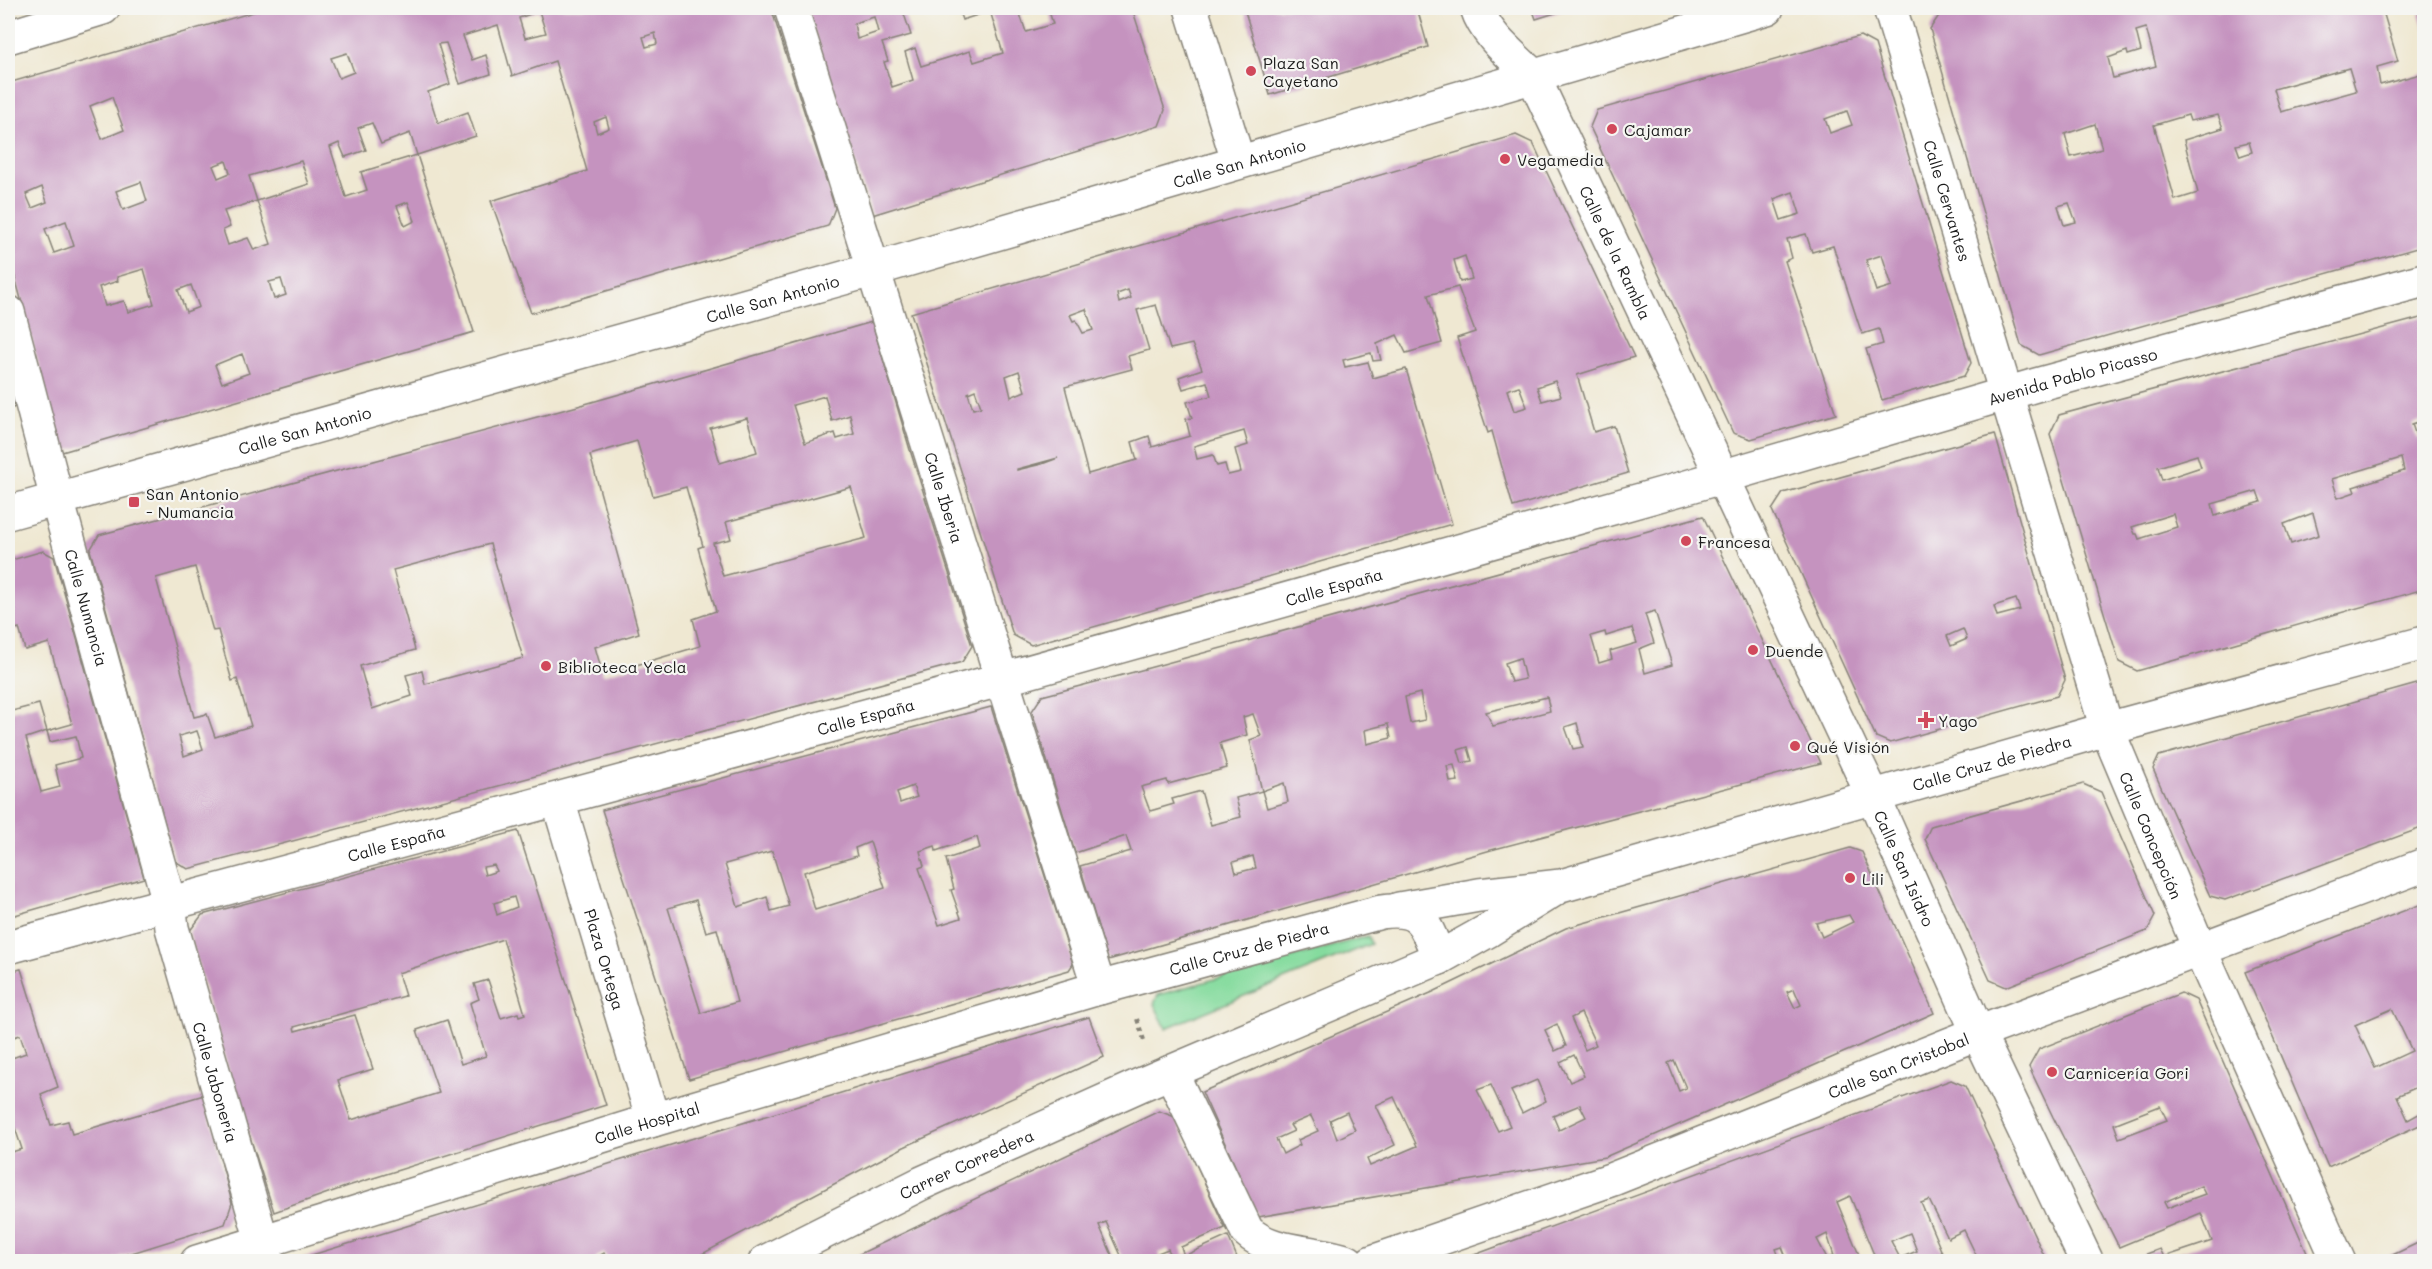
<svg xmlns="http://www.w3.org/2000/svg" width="2432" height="1269" font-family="Mali,sans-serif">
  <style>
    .green { fill: #85db9e; stroke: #507c5d; stroke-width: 1.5 }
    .building { fill: #c593bf; fill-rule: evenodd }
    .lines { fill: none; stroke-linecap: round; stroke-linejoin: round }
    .street-casing { stroke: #868277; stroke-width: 36 }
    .path { stroke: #868277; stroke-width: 4; stroke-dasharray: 4.5 4.5; stroke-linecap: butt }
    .street { stroke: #fff; stroke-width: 33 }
    .poi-dot { fill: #d1495b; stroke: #f6f6f2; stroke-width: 2 }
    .labels { text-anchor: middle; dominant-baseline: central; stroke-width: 4.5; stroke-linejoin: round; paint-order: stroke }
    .poi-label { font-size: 16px; fill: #1c1c1c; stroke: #f6f6f2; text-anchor: start }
    .street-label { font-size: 16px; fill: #1c1c1c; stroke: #f6f6f2 }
  </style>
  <rect width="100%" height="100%" fill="#f6f6f2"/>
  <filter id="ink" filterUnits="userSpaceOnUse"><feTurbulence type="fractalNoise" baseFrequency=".0167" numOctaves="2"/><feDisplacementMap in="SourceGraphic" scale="12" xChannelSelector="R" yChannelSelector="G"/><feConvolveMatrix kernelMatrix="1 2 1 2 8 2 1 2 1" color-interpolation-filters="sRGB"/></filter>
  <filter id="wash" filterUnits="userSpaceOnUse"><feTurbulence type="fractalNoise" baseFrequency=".008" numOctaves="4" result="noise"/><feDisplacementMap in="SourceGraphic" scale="24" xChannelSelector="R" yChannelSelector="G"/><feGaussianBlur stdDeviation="1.35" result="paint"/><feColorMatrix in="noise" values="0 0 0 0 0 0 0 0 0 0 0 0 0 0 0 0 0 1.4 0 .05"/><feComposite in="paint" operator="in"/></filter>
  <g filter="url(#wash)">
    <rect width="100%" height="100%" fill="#efe8d2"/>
    <polygon class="green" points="1368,936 1371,944 1166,1028 1154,1004 1158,995"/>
    <g id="blocks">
      <g class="building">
        <path d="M267,8H771L835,208L828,226L531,313L491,201L587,171L555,61L512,76L498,25L463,36L472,60L486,55L491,74L460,84L446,43L438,44L450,84L428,92L438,123L468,112L476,136L417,155L410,133L381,144L372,123L358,128L366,150L345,157L339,143L330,147L346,197L367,190L361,172L417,155L474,332L62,452L8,251V83ZM539,11L546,33L525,38L519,18ZM655,33L657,44L646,47L643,37ZM347,53L354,72L339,78L331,58ZM112,97L124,130L102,139L90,106ZM606,117L609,128L597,133L594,122ZM226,161L230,173L218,178L213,166ZM301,161L309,184L257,201L249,176ZM141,182L147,201L123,210L116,191ZM42,187L47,202L32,208L26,194ZM257,201L271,244L254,250L248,238L228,245L223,230L230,227L224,211ZM408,202L415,221L405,226L397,206ZM66,221L74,246L54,253L45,229ZM144,269L154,304L128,312L124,301L105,306L99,287L118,281L117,277ZM281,279L286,295L274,299L269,282ZM191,285L199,307L186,312L178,290ZM242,354L249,373L222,383L215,365Z"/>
        <path d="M807,8H902L911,35L882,43L888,61L884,62L892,87L913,80L905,52L915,48L921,66L970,51L974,62L1003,53L990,11L962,20L958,8H1018L1026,32L1053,24L1048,8H1132L1165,110L1159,126L872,215ZM874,17L878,32L857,39L854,23Z"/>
        <polygon points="1244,8 1417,8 1428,47 1270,95"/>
        <polygon points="1532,8 1571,8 1536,19"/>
        <path d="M1955,8H2216L2217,11L2226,8H2382L2398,61L2377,67L2380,85L2424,73V246L2039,355L2021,345L1930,29L1942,11ZM2146,28L2156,66L2113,78L2108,58L2127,51L2128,55L2141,51L2136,31ZM2349,68L2356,91L2281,112L2274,89ZM2188,115L2190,121L2218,115L2223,128L2184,140L2198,193L2175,200L2154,125ZM2095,124L2102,149L2071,157L2065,134ZM2249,142L2252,152L2240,156L2236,145ZM2069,203L2076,222L2064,225L2058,206Z"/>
        <polygon points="2424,12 2424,29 2419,13"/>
        <path d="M1860,36L1875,44L1971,363L1964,376L1882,400L1866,349L1883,344L1879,329L1862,334L1833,246L1812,252L1806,234L1787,239L1792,258L1785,261L1836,414L1751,439L1733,433L1590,127L1597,110ZM1847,111L1852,125L1830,133L1825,119ZM1793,192L1800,214L1781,220L1774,199ZM1882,255L1892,286L1876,291L1866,260Z"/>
        <path d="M1516,135L1533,143L1634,357L1577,375L1594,432L1614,426L1628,473L1513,507L1492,431L1488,433L1457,338L1475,332L1458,287L1428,295L1442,343L1406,353L1397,335L1377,344L1381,360L1373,361L1371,353L1343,360L1345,367L1368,362L1373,378L1406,369L1452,524L1031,645L1013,635L911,313ZM1465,256L1472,279L1460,282L1454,260ZM1128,290L1131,298L1119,303L1117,294ZM1156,305L1170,349L1192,344L1202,369L1179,377L1183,389L1207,382L1211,396L1187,402L1192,418L1186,419L1190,436L1152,447L1149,436L1132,442L1137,460L1088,474L1065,387L1132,369L1128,356L1149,350L1137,310ZM1086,309L1093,330L1083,333L1076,320L1073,321L1070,315ZM1019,371L1025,391L1011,397L1006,376ZM1555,381L1561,396L1542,401L1537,387ZM1519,386L1527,407L1514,411L1507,390ZM975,390L981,407L973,409L968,393ZM1244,431L1248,445L1235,449L1241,472L1228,475L1225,464L1217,466L1213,455L1197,459L1194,446ZM1058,458L1042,464L1017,470V469Z"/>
        <path d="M2424,317V420L2412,424L2417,439L2424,437V589L2137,671L2119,662L2050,434L2059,415ZM2197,455L2201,467L2162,480L2158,467ZM2401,458L2404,471L2353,487L2355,492L2338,498L2332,479ZM2257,491L2261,502L2215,516L2212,504ZM2313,513L2319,535L2291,544L2284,524ZM2173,514L2177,527L2139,539L2137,534H2135L2132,527Z"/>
        <path d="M872,322L910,450L972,646L962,662L188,869L175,861L90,550L99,535L578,406ZM825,396L832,421L850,415L854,434L837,439L835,433L805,443L793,405ZM747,418L757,452L720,463L710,428ZM637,441L653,496L686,487L703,546L698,548L716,611L693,619L700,646L603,675L595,647L639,633L590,455ZM851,487L866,538L723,576L713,543L731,539L726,522ZM490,544L523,658L425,684L422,671L406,675L412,696L372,709L360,666L415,650L393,570ZM195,567L213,631L218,630L232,681L237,679L251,726L215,737L207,714L194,717L156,578ZM197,731L203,749L184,756L179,736Z"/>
        <polygon points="8,381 15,407 8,410"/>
        <path d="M1995,434L2065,680L2057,696L1890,743L1876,737L1772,510L1783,493ZM2016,599L2020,610L1997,616L1994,606ZM1963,629L1967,639L1951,646L1947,636Z"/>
        <path d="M1703,516L1821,763L1491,850L1108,960L1080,866L1131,851L1126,836L1075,853L1032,711L1042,696L1134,672ZM1655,611L1672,665L1645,673L1639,649L1654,643L1645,614ZM1632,628L1637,643L1610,651L1612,659L1599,663L1591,636L1605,632L1606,636ZM1520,658L1525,679L1511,682L1505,663ZM1420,693L1425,720L1410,723L1405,697ZM1547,697L1550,711L1493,726L1486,712ZM1253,714L1261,736L1250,740L1262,791L1236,798L1241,817L1211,825L1201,791L1172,799L1174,804L1150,811L1141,787L1167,780L1168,784L1227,768L1220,743L1247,735L1243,717ZM1577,723L1583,747L1573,749L1565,727ZM1388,724L1391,738L1367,744L1365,730ZM1468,747L1472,761L1462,763L1458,750ZM1454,765L1458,781L1450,782L1447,766ZM1284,783L1288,802L1267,808L1262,791ZM1253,856L1256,868L1236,873L1233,862Z"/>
        <path d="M43,551L54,557L144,878L8,917V712L39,704L47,731L72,724L49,643L25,650L19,628L8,631V561ZM47,731L50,742L76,736L81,758L55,765L60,787L41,792L26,738Z"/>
        <polygon points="2424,682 2424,827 2225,900 2210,896 2153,769 2159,756"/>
        <path d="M991,707L1073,964L1069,970L689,1079L602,810ZM913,786L917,797L900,803L897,792ZM977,837L980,848L946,859L954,889L951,890L961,918L939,925L919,868L924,866L920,851L935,846L936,851ZM870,842L885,888L815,910L804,872L857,856L855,848ZM772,851L789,906L771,911L767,897L738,907L725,864ZM696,900L706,932L717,929L737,1002L701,1013L668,908Z"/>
        <polygon points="2083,784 2101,792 2155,916 2147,931 2006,987 1990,980 1925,839 1931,826"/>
        <path d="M518,831L606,1105L348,1186L274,1212L221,1046L189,932L202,915ZM494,865L497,871L485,875L483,867ZM514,897L517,907L497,915L494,903ZM503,939L525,1014L519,1016L518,1013L501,1018L488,980L474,984L479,999L470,1003L486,1056L461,1064L447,1020L417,1030L439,1093L351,1120L338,1080L373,1069L355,1015L295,1031L294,1027L405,996L398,973Z"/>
        <path d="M1850,848L1862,852L1934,1013L1605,1157L1258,1217L1202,1092L1433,992L1566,928ZM1849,915L1853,922L1822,937L1816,923ZM1794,989L1801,1005L1795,1008L1787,992ZM1581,1013L1596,1045L1585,1050L1571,1018ZM1557,1024L1566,1046L1555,1051L1545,1030ZM1574,1055L1584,1076L1570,1082L1560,1062ZM1674,1060L1686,1088L1679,1091L1668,1063ZM1537,1080L1546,1101L1522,1113L1511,1091ZM1491,1085L1510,1126L1498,1131L1477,1090ZM1394,1097L1417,1146L1370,1166L1367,1159L1395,1145L1376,1105ZM1580,1105L1586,1117L1559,1130L1553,1116ZM1347,1112L1355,1130L1337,1139L1330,1120ZM1311,1116L1318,1131L1298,1140L1300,1145L1283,1154L1276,1139L1294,1131L1290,1125Z"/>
        <path d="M2424,903V1018L2422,1019L2424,1024V1084L2397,1096L2408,1120L2424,1111V1123L2328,1167L2245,972ZM2392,1009L2412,1051L2375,1068L2355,1025Z"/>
        <polygon points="21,969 58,1087 41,1094 51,1125 68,1121 72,1134 204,1095 232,1203 225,1224 103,1262 12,1262 8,1248 8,1153 22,1149 15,1128 8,1130 8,1044 12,1058 26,1053 20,1035 8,1039 8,972"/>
        <path d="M2181,993L2196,1000L2311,1262H2125L2160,1249L2164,1257L2212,1241L2201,1213L2119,1247L2053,1117L2029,1067L2039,1049ZM2160,1106L2167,1120L2119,1138L2114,1124ZM2201,1186L2205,1194L2167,1208L2164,1202Z"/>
        <polygon points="1089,1017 1104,1057 904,1147 687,1262 608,1262 604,1253 595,1258 597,1262 289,1262"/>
        <path d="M1951,1080L1965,1086L2047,1262H1971L1978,1259L1964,1230L1948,1238L1929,1200L1921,1203L1946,1262H1877L1850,1196L1837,1202L1862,1262H1788L1782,1247L1776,1249L1781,1262H1455ZM1910,1233L1917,1251L1900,1258L1891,1241ZM1827,1234L1834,1256L1827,1258L1817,1239Z"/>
        <polygon points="1159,1111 1175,1117 1225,1228 1181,1247 1184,1256 1228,1236 1239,1262 1174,1262 1168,1249 1158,1253 1162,1262 1124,1262 1106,1222 1099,1225 1115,1262 843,1262"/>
        <polygon points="2424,1240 2424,1262 2378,1262"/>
      </g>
    </g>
  </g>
  <g filter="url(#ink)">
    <use href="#blocks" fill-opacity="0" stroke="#868277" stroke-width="1.5"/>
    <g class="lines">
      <g class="street-casing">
        <g id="street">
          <path id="s1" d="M791,8L1099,988"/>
          <polyline points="1191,8 1238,161"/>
          <path id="s2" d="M1477,8C1486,36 1512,55 1533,76L1873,796L1978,1033L2087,1262"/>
          <path id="s3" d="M1890,8L2107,729L2200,950L2339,1262"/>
          <polyline points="8,37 103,8"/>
          <path id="s4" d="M8,312L57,499L169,902L172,928L268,1262"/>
          <path id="s5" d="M8,513L872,270L1767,8"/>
          <path id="s6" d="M558,800L653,1120"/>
          <path id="s7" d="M1399,909L1479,895L1561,886L2107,729L2424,643"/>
          <path id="s8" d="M8,947L1003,679L1687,487L2036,385L2424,280"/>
          <path d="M1171,1072L1247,1231C1272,1255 1316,1250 1348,1262"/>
          <path id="s9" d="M197,1262L653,1120L1099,988L1381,912C1422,906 1425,924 1439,958"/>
          <path id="s10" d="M765,1262L922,1183L1140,1085L1439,958L1489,930L1552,891"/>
          <path id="s11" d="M1372,1262L1613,1179L1978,1033L2424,865"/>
        </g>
      </g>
      <polyline class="path" points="1137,1019 1144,1040"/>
      <use href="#street" class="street"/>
    </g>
  </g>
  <g class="poi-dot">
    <circle cx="1251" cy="71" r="6"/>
    <circle cx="1612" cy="129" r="6"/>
    <circle cx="1505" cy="159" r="6"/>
    <rect x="128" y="496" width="12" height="12" rx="3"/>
    <circle cx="1686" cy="541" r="6"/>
    <circle cx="1753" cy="650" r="6"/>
    <circle cx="546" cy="666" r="6"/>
    <path d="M1923 711h6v6h6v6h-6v6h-6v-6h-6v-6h6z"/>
    <circle cx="1795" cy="746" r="6"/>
    <circle cx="1850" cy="878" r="6"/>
    <circle cx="2052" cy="1072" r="6"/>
  </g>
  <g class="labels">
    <g class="poi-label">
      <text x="1263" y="62">Plaza San<tspan x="1263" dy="18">Cayetano</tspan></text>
      <text x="1624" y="129">Cajamar</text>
      <text x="1517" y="159">Vegamedia</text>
      <text x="146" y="493">San Antonio<tspan x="146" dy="18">- Numancia</tspan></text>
      <text x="1698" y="541">Francesa</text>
      <text x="1765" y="650">Duende</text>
      <text x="558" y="666">Biblioteca Yecla</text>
      <text x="1938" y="720">Yago</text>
      <text x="1807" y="746">Qué Visión</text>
      <text x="1862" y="878">Lili</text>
      <text x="2064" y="1072">Carnicería Gori</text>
    </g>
    <g class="street-label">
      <text stroke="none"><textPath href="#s5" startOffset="1280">Calle San Antonio</textPath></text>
      <text stroke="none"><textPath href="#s3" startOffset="201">Calle Cervantes</textPath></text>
      <text stroke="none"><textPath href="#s2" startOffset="284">Calle de la Rambla</textPath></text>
      <text stroke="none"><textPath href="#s5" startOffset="794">Calle San Antonio</textPath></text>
      <text stroke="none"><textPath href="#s8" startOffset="2142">Avenida Pablo Picasso</textPath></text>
      <text stroke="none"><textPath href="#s5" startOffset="308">Calle San Antonio</textPath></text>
      <text stroke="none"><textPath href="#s1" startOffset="513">Calle Iberia</textPath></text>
      <text stroke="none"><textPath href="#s8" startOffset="1374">Calle España</textPath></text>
      <text stroke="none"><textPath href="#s4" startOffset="306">Calle Numancia</textPath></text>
      <text stroke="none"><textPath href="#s8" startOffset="888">Calle España</textPath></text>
      <text stroke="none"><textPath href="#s7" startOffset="612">Calle Cruz de Piedra</textPath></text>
      <text stroke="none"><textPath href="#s3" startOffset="868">Calle Concepción</textPath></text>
      <text stroke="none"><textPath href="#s8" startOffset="402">Calle España</textPath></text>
      <text stroke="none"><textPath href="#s2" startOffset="964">Calle San Isidro</textPath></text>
      <text stroke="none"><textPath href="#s9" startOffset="1098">Calle Cruz de Piedra</textPath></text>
      <text stroke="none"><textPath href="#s6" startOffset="166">Plaza Ortega</textPath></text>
      <text stroke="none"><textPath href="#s11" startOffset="562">Calle San Cristobal</textPath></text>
      <text stroke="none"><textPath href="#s4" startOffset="798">Calle Jabonería</textPath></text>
      <text stroke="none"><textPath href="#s9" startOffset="471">Calle Hospital</textPath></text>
      <text stroke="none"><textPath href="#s10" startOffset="224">Carrer Corredera</textPath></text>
    </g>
  </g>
  <rect width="2432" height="1269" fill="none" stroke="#f6f6f2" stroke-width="30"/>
</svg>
